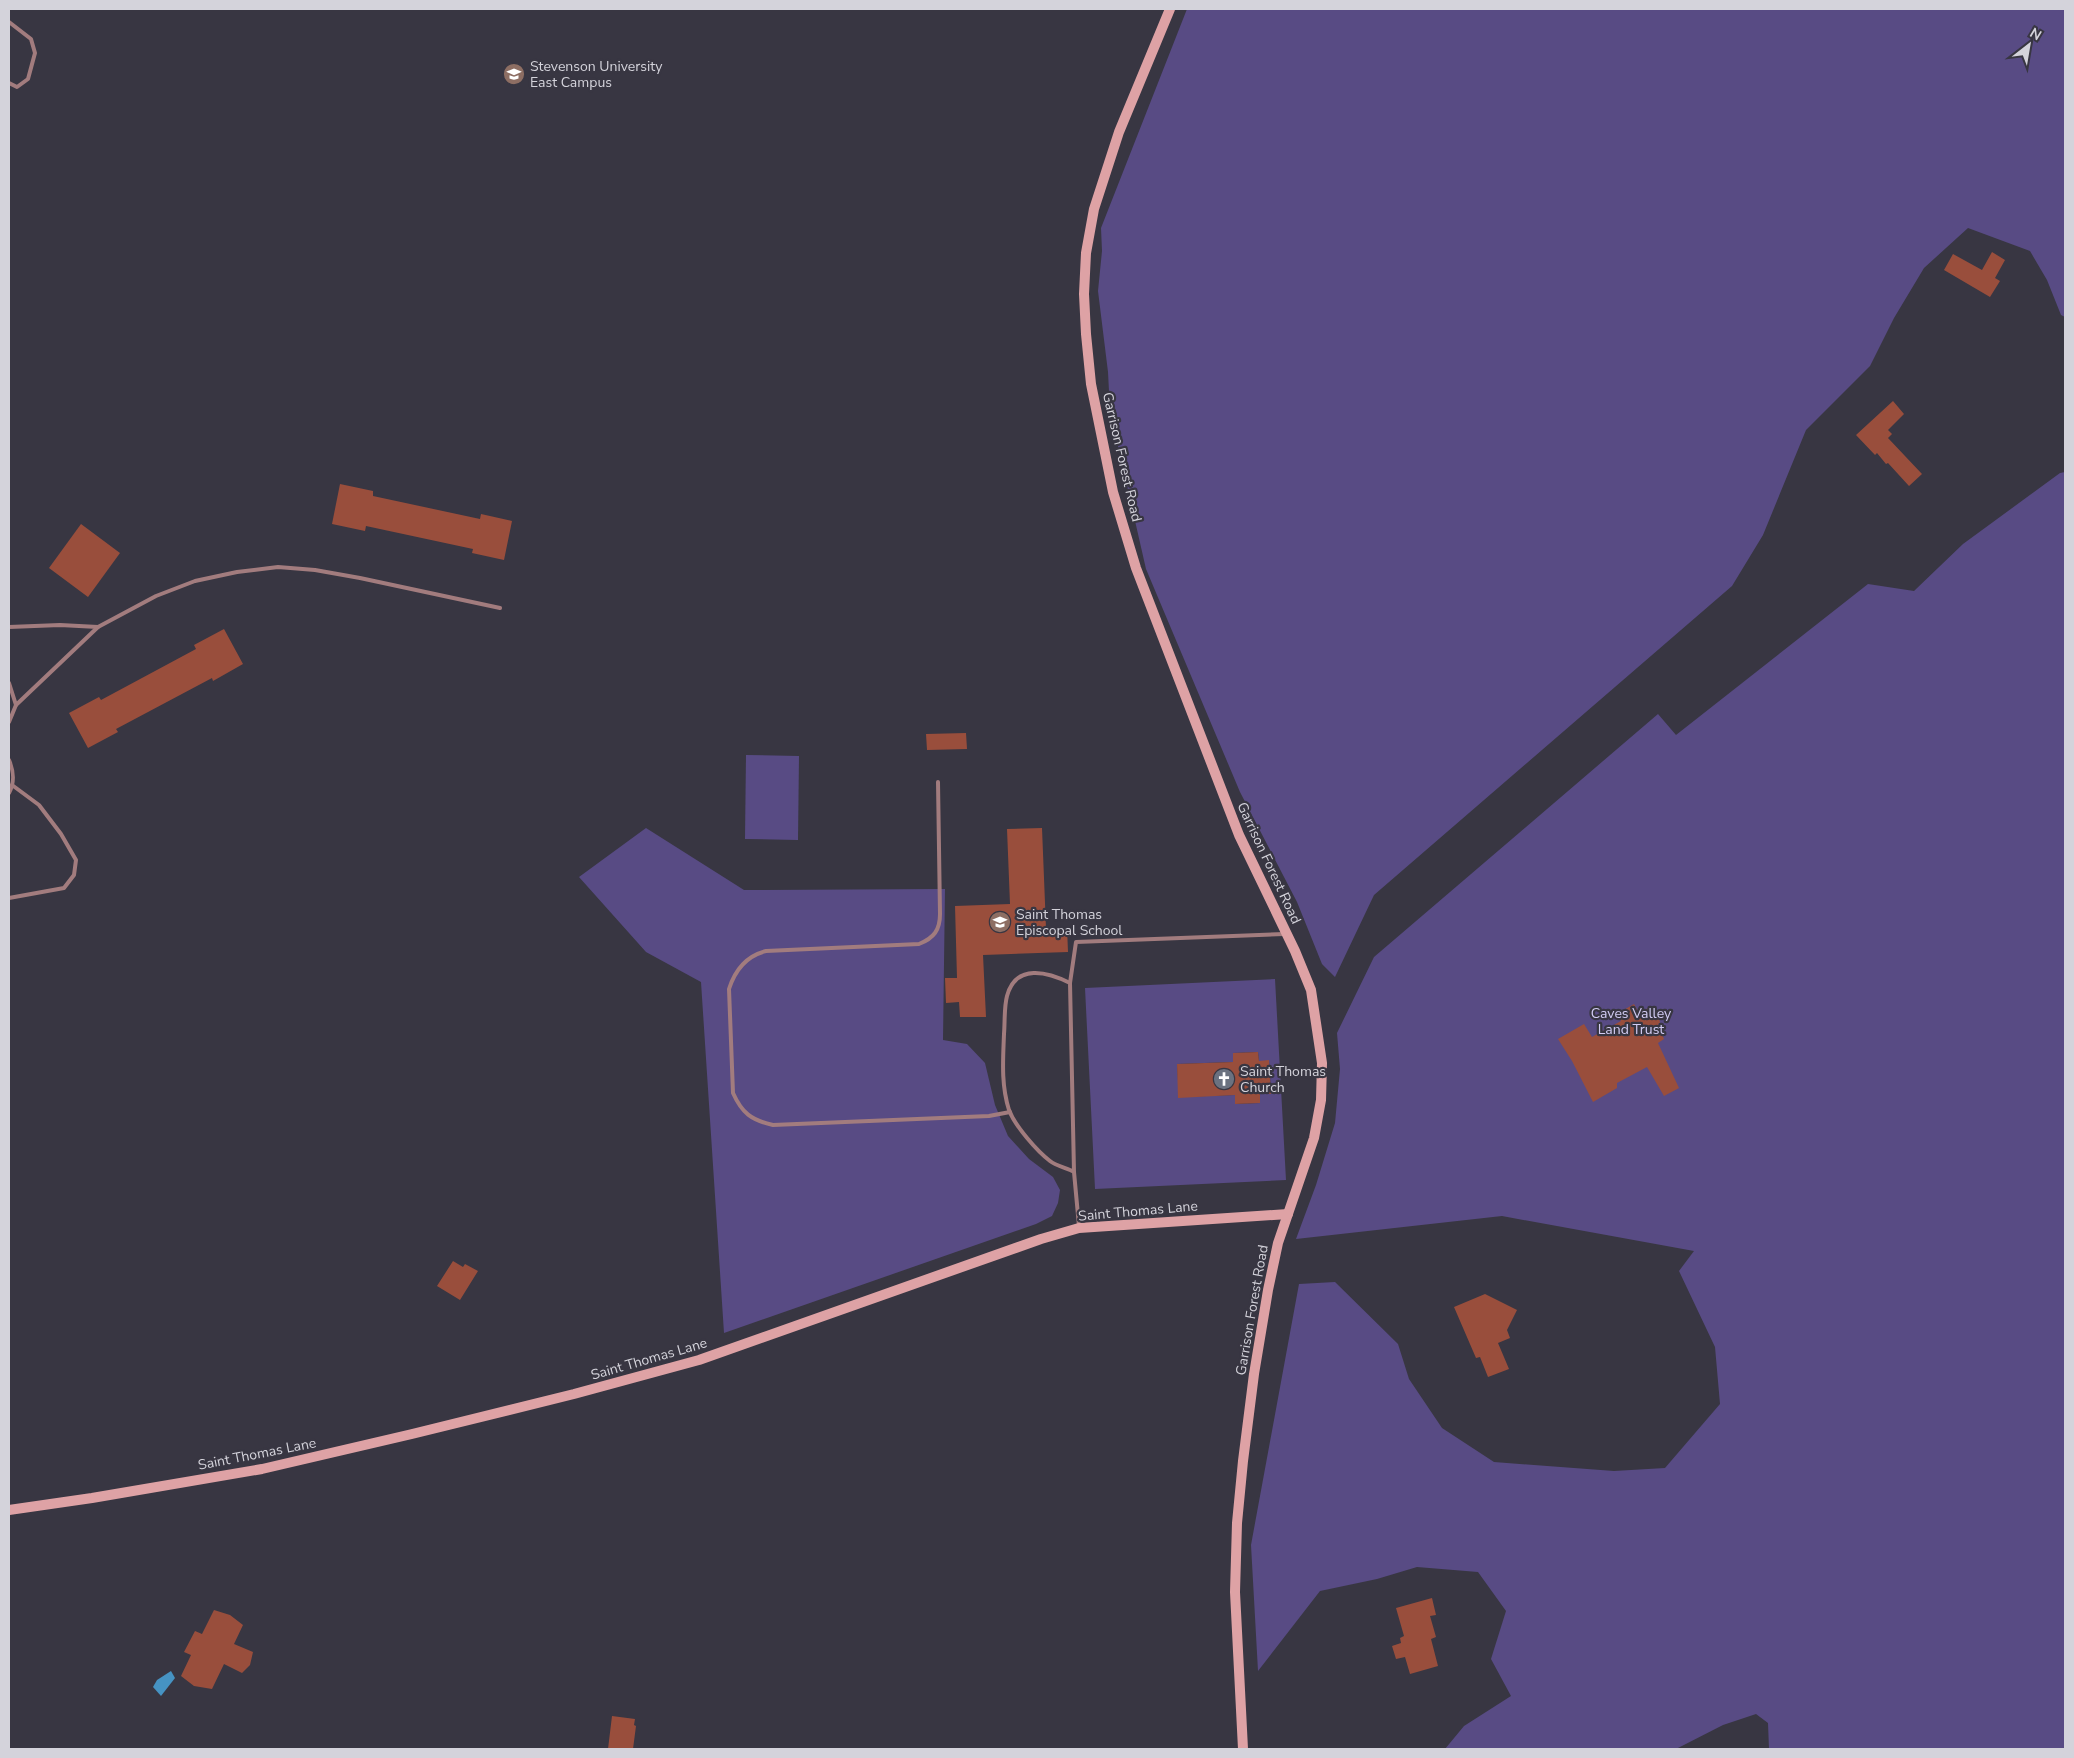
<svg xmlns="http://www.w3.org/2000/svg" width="2074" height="1758" font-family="'Nunito Sans',sans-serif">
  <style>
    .green { fill: #584b84; fill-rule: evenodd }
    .water { fill: #4693c3 }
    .building { fill: #994e3c }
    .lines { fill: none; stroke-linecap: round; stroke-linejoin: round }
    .lane { stroke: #a27c7e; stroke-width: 4 }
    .secondary { stroke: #dea2a5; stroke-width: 10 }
    .labels { text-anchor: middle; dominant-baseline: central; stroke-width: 4.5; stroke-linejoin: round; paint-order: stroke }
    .poi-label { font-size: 14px; fill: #d4d3db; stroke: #383642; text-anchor: start }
    .street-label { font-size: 14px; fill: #d4d3db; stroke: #383642 }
    .park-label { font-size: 14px; fill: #d1cbf2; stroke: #383642 }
  </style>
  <rect width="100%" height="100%" fill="#383642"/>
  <g class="green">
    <polygon points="1187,9 2065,9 2065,317 2061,315 2047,280 2030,251 1968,228 1924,268 1894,318 1870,366 1806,430 1763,535 1732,586 1374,895 1335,977 1322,964 1297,902 1240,792 1146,569 1110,411 1108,372 1098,291 1102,251 1101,228"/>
    <polygon points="2065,472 2065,1749 1769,1749 1768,1723 1756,1714 1723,1725 1676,1749 1445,1749 1464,1726 1511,1696 1491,1659 1506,1611 1478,1572 1417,1567 1377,1579 1320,1591 1258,1671 1251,1545 1299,1284 1335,1282 1398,1344 1409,1379 1442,1428 1494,1462 1614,1471 1665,1468 1720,1404 1715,1347 1679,1271 1694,1251 1502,1216 1296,1239 1316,1185 1335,1123 1340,1069 1337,1033 1374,957 1658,714 1676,735 1868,584 1914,591 1963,544 2060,473"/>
    <polygon points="746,755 799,756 798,840 745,839"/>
    <polygon points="646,828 744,890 945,889 943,1040 967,1044 985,1063 995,1105 1008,1136 1029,1159 1053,1177 1060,1190 1058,1203 1052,1216 1036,1224 724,1333 701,982 646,952 579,877"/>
    <path d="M1275,979L1286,1180L1095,1189L1085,988ZM1258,1052L1259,1061H1269L1271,1093L1260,1094V1103L1235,1104V1095L1179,1097L1177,1064L1233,1062V1053Z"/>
  </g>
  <polygon class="water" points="171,1671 175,1678 161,1696 153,1687 157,1680"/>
  <g class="building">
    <polygon points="1992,252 2005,260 1995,278 2000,281 1990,297 1944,270 1953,254 1982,270"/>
    <polygon points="1893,401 1904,414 1888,430 1892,434 1888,438 1922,474 1909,486 1888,463 1886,464 1877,453 1875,455 1856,435"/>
    <polygon points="340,484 373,491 373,496 480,519 481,514 512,521 504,560 472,553 473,549 366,526 365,531 332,524"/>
    <polygon points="81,524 120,553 88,597 49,568"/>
    <polygon points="224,629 243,664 213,681 212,678 116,729 118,732 88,748 69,713 99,697 101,700 196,649 194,645"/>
    <polygon points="966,733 967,749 927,750 926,734"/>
    <polygon points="1042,828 1046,928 1067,927 1068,952 983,955 986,1017 960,1017 959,1002 946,1003 945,978 957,978 955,906 1010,904 1007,829"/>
    <polygon points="1634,1004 1639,1013 1650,1007 1652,1011 1658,1011 1660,1023 1658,1024 1663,1031 1662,1034 1664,1039 1658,1043 1679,1088 1664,1096 1647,1067 1617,1083 1617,1088 1593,1102 1572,1061 1558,1039 1584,1024 1592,1037 1621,1021 1617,1014"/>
    <polygon points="1258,1052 1259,1061 1269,1060 1271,1094 1260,1094 1260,1103 1235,1104 1235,1095 1178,1098 1177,1064 1233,1062 1233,1053"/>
    <polygon points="453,1261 463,1267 465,1264 478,1271 460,1300 437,1286"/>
    <polygon points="1485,1294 1517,1310 1507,1330 1510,1338 1498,1343 1509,1369 1488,1377 1480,1357 1476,1358 1454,1307"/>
    <polygon points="1432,1598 1436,1615 1430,1616 1436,1637 1431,1639 1438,1666 1410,1674 1405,1657 1396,1659 1392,1646 1401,1643 1400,1638 1404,1636 1396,1608"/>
    <polygon points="214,1610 230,1615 243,1625 234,1644 253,1652 250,1665 242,1673 224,1664 212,1689 194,1686 181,1676 191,1655 184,1652 195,1631 202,1634"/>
    <polygon points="612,1716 635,1719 634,1725 636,1726 633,1749 608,1749"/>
  </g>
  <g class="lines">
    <g class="lane">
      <polyline points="9,22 31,39 35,53 28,79 17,87 9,83"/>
      <polyline points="9,627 60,625 98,627 156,596 195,581 237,572 278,567 315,570 360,578 500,608"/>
      <polyline points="9,683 16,705 9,722"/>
      <polyline points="16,705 98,627"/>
      <path d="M9,760C14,772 15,782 9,793"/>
      <path d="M938,782L940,914C940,930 934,938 919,944L766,951C746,956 735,970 729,989L733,1093C742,1113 751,1120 773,1125L989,1116L1010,1112"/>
      <polyline points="9,898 64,888 74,875 76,860 61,834 39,805 12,785"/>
      <polyline points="1070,983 1076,942 1284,934"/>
      <path d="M1074,1172C1067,1168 1056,1166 1050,1161C1037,1151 1015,1126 1009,1110C1001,1085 1003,1060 1004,1034C1005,1022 1004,1007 1007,996C1016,963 1048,972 1070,983L1074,1172L1079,1226"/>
    </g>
    <g class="secondary">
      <polyline points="1170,9 1119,132 1094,209 1086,253 1084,294 1086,334 1091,384 1113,492 1136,568 1239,835 1295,951 1311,990 1322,1063 1321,1100 1314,1138 1278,1243 1268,1290 1254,1374 1243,1461 1237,1523 1235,1592 1243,1749"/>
      <polyline points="9,1510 92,1498 262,1469 412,1434 574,1394 699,1360 1041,1239 1079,1228 1288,1214"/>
    </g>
  </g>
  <defs>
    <g id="university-disc" transform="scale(1.125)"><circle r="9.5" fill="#8d6e63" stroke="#383642"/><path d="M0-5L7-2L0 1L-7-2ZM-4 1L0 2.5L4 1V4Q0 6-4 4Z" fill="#fff"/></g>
    <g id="school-disc" transform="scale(1.125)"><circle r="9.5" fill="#8d6e63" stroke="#383642"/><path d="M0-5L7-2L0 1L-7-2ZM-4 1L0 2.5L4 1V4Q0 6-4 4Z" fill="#fff"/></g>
    <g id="church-disc" transform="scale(1.125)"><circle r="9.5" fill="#6b7280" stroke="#383642"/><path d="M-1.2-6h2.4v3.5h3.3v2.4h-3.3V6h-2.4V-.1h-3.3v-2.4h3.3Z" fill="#fff"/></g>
  </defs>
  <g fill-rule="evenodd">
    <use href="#university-disc" x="514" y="74"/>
    <use href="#school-disc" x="1000" y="922"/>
    <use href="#church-disc" x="1224" y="1079"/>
  </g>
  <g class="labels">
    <g class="poi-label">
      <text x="530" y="66">Stevenson University<tspan x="530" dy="16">East Campus</tspan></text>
      <text x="1016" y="914">Saint Thomas<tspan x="1016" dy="16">Episcopal School</tspan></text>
      <text x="1240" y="1071">Saint Thomas<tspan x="1240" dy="16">Church</tspan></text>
    </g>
    <g class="street-label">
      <text transform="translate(1122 457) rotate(77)">Garrison Forest Road</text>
      <text transform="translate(1269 863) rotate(65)">Garrison Forest Road</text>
      <text transform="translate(1138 1211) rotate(-5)">Saint Thomas Lane</text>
      <text transform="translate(1252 1310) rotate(-80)">Garrison Forest Road</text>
      <text transform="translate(649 1359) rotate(-16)">Saint Thomas Lane</text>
      <text transform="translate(257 1454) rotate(-11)">Saint Thomas Lane</text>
    </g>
    <g class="park-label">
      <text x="1631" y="1013">Caves Valley<tspan x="1631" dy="16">Land Trust</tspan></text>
    </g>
  </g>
  <rect width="2074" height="1758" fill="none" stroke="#d4d3db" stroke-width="20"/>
  <g transform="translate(2029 45) rotate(31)" stroke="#383642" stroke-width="4" paint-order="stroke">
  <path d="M0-4L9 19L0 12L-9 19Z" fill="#d4d3db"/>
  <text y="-8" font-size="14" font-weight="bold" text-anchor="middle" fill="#d4d3db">N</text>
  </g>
</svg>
